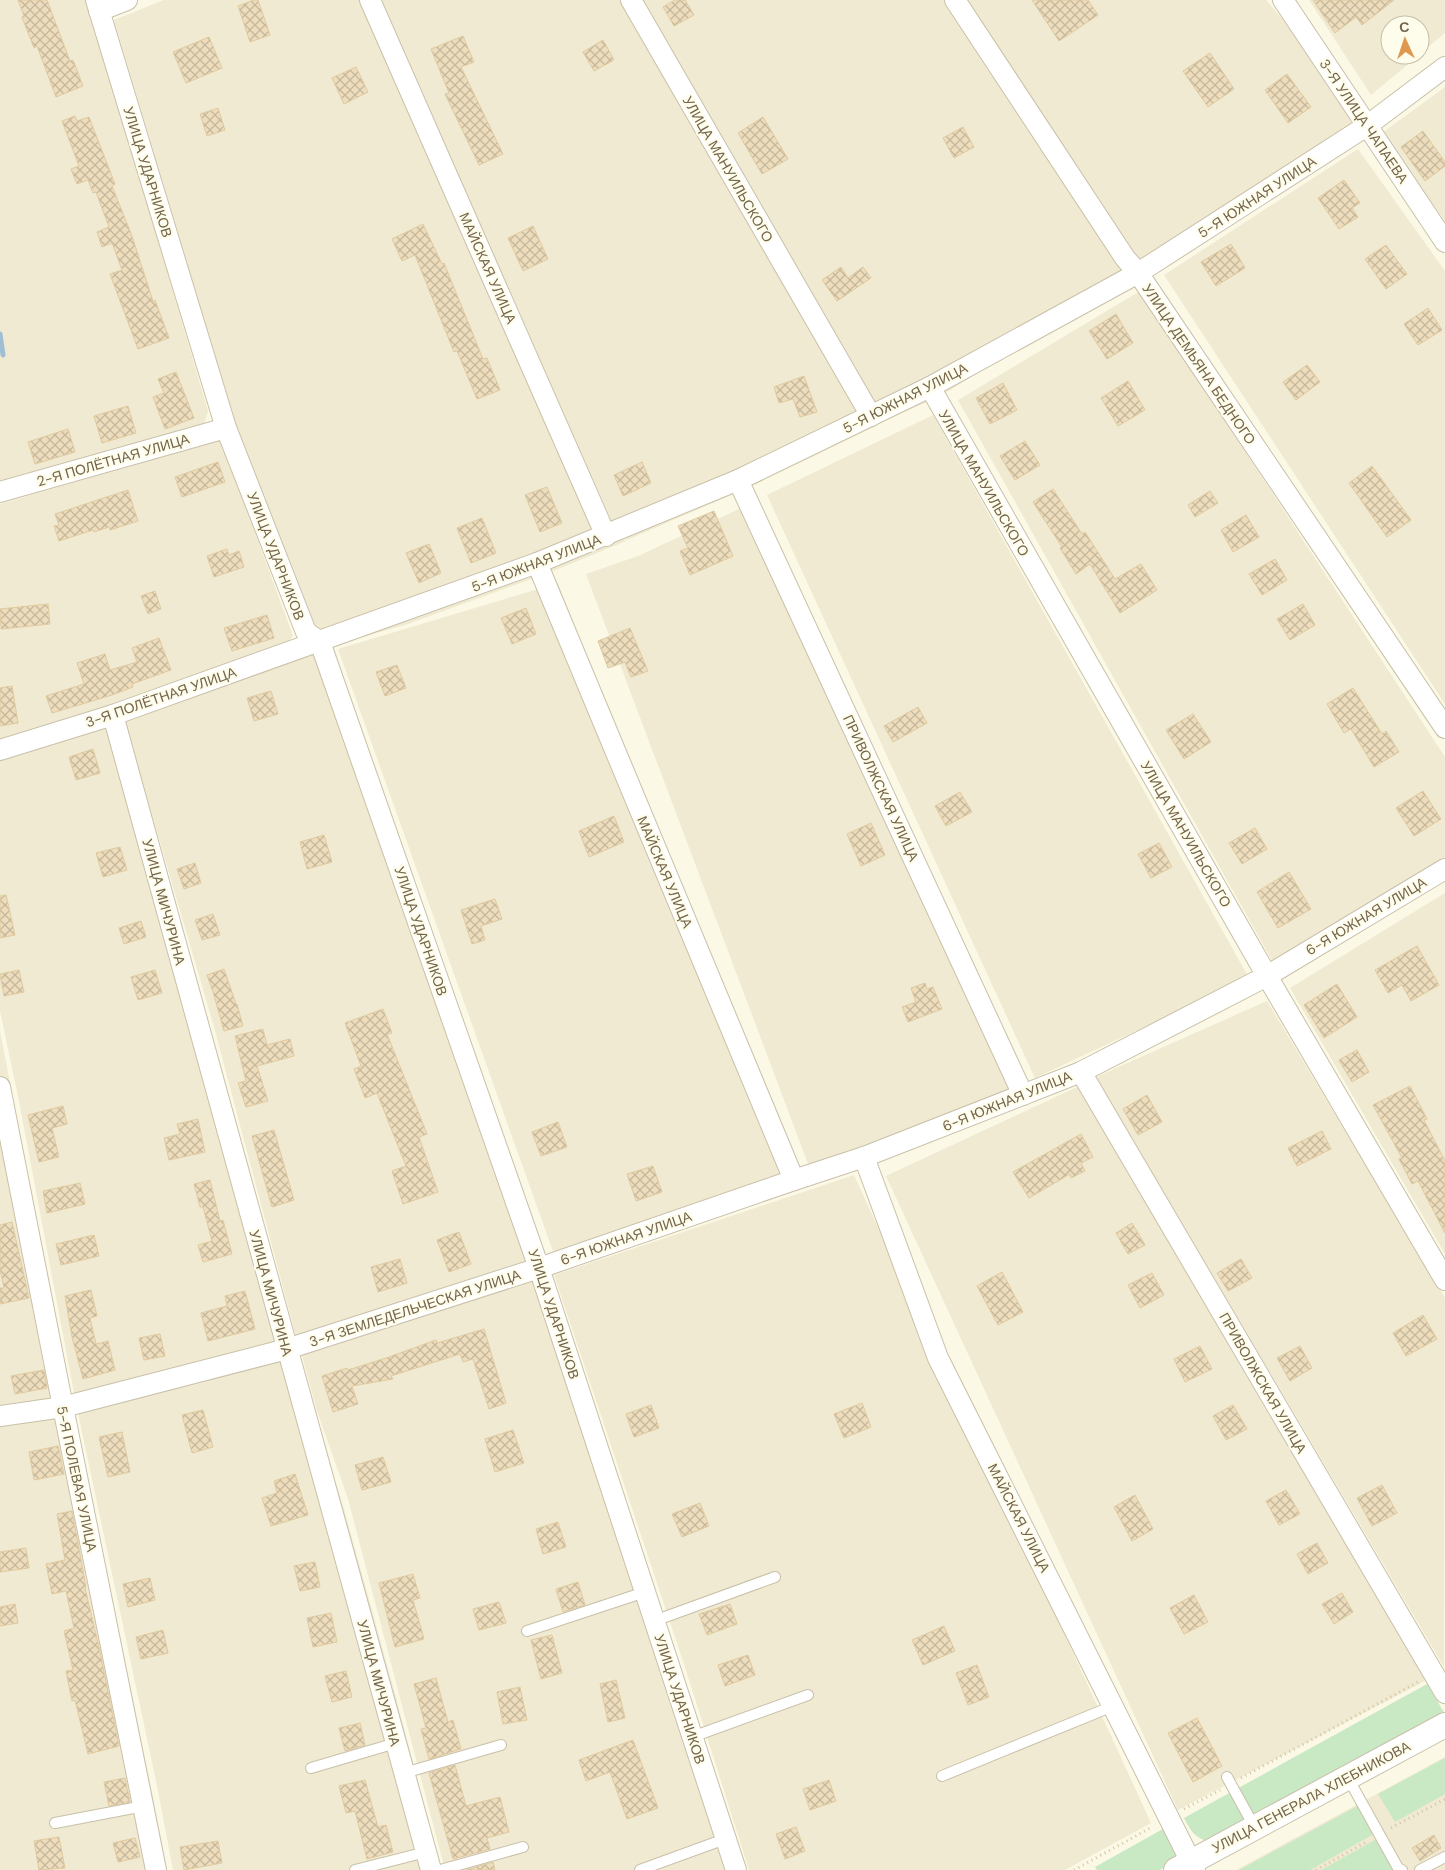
<svg xmlns="http://www.w3.org/2000/svg" width="1445" height="1870" font-family="'DM Sans',sans-serif">
  <style>
    .residential { fill: #efead1 }
    .grass { fill: #c9e8c4 }
    .lines { fill: none; stroke-linecap: round; stroke-linejoin: round }
    .stream { stroke: #a1bed5; stroke-width: 5 }
    .building { fill: url(#building-cross-hatch); stroke: #e1ca9f }
    .service-casing { stroke: #c9c0a9; stroke-width: 12 }
    .minor-casing { stroke: #c9c0a9; stroke-width: 22 }
    .tertiary-casing { stroke: #c9c0a9; stroke-width: 26 }
    .path { stroke: #d4c3a1; stroke-width: 3; stroke-dasharray: 1 4; stroke-linecap: butt }
    .service { stroke: #fff; stroke-width: 10 }
    .minor { stroke: #fff; stroke-width: 20 }
    .tertiary { stroke: #fff; stroke-width: 24 }
    .labels { text-anchor: middle; dominant-baseline: central; stroke-width: 4.5; stroke-linejoin: round; paint-order: stroke }
    .street-label { font-size: 14px; fill: #73644b; stroke: #fefceb }
  </style>
  <defs>
    <pattern id="building-cross-hatch" width="8" height="8" patternUnits="userSpaceOnUse" patternTransform="scale(1.25)"><rect width="8" height="8" fill="#edddbc"/><path d="M0 0l8 8M0 8l8-8" fill="none" stroke="#c4b79b"/></pattern>
  </defs>
  <rect width="100%" height="100%" fill="#fbf9e5"/>
  <g class="residential">
    <polygon points="0,0 87,0 208,411 204,425 0,482"/>
    <polygon points="164,0 375,0 613,527 626,541 556,570 408,624 363,637 330,642 311,632 238,431 114,20"/>
    <polygon points="379,0 638,0 853,378 876,426 750,487 627,540 614,526"/>
    <polygon points="641,0 960,0 1138,273 942,395 878,424 855,377"/>
    <polygon points="964,0 1266,0 1375,127 1140,271"/>
    <polygon points="1309,0 1445,0 1445,33 1420,54 1420,25 1390,25 1390,55 1419,55 1371,95"/>
    <polygon points="1445,87 1445,221 1382,133"/>
    <polygon points="1358,149 1445,271 1445,704 1164,275"/>
    <polygon points="1140,291 1445,757 1445,860 1274,964 958,400"/>
    <polygon points="933,415 1249,978 1035,1078 767,495"/>
    <polygon points="221,440 293,636 287,643 105,712 0,744 0,504"/>
    <polygon points="741,508 1014,1088 810,1169 586,574 638,556"/>
    <polygon points="558,583 783,1179 555,1257 338,649"/>
    <polygon points="329,644 548,1273 299,1348 214,1027 124,719"/>
    <polygon points="120,720 296,1349 77,1409 19,1101 0,1011 0,760"/>
    <polygon points="1445,893 1445,1254 1290,988"/>
    <polygon points="1267,1001 1445,1298 1444,1667 1096,1077"/>
    <polygon points="0,1031 74,1410 0,1422"/>
    <polygon points="1079,1086 1427,1680 1178,1810 886,1176"/>
    <polygon points="854,1175 1151,1823 1065,1870 749,1870 683,1661 554,1275"/>
    <polygon points="549,1276 741,1870 445,1870 348,1499 317,1411 301,1352"/>
    <polygon points="297,1353 313,1413 342,1502 396,1697 441,1870 173,1870 157,1786 78,1413 202,1383"/>
    <polygon points="74,1414 151,1787 167,1870 0,1870 0,1427"/>
    <polygon points="1445,1757 1445,1870 1236,1870"/>
  </g>
  <g class="grass">
    <path d="M1427,1684L1445,1714L1210,1842C1195,1838 1191,1832 1184,1818Z"/>
    <polygon points="1445,1758 1445,1794 1395,1822 1378,1794"/>
    <polygon points="1365,1802 1381,1830 1310,1870 1239,1870"/>
    <path d="M1170,1825C1175,1847 1184,1857 1160,1870H1097L1095,1867Z"/>
    <polygon points="1384,1835 1399,1870 1321,1870"/>
  </g>
  <g class="lines">
    <polyline class="stream" points="0,334 3,355"/>
  </g>
  <g class="building">
    <polygon points="18,0 47,0 70,61 73,60 83,86 56,97 37,46 34,48 22,17 24,16"/>
    <polygon points="254,0 258,0 270,35 250,42 238,6"/>
    <polygon points="675,0 685,0 694,15 674,26 663,7"/>
    <polygon points="1032,0 1088,0 1098,15 1059,41"/>
    <polygon points="1313,0 1394,0 1362,25 1356,17 1335,33"/>
    <polygon points="463,36 474,62 461,67 503,154 479,165 445,94 449,93 431,49"/>
    <polygon points="209,37 222,68 186,83 173,52"/>
    <polygon points="603,40 614,60 594,71 583,52"/>
    <polygon points="1210,53 1234,89 1208,107 1183,71"/>
    <polygon points="356,67 368,92 344,104 332,78"/>
    <polygon points="1287,74 1311,107 1288,123 1265,90"/>
    <polygon points="218,108 225,130 207,136 200,114"/>
    <polygon points="75,116 77,121 89,117 115,184 112,186 132,236 153,301 155,300 169,338 138,349 110,274 122,270 112,243 102,247 97,232 109,227 96,192 93,193 88,180 77,184 71,169 79,166 62,121"/>
    <polygon points="763,117 788,159 762,174 738,133"/>
    <polygon points="963,127 974,147 954,158 943,138"/>
    <polygon points="1423,131 1445,162 1445,166 1425,181 1401,147"/>
    <polygon points="1344,180 1360,203 1352,208 1358,217 1339,229 1318,198"/>
    <polygon points="423,224 442,264 444,263 483,359 487,358 500,390 477,399 457,351 454,352 415,255 402,261 392,239"/>
    <polygon points="533,226 548,259 523,271 508,238"/>
    <polygon points="1231,244 1245,268 1216,286 1201,262"/>
    <polygon points="1386,245 1407,274 1386,289 1365,259"/>
    <polygon points="841,267 848,278 863,267 871,278 837,301 822,280"/>
    <polygon points="1428,308 1442,330 1418,345 1404,324"/>
    <polygon points="1116,314 1133,343 1107,359 1089,331"/>
    <polygon points="1307,365 1320,382 1296,400 1283,382"/>
    <polygon points="176,372 194,418 165,429 153,397 164,393 158,379"/>
    <polygon points="804,376 817,412 800,417 793,399 779,403 774,387"/>
    <polygon points="1128,381 1145,410 1118,426 1101,398"/>
    <polygon points="1003,383 1017,410 990,424 976,398"/>
    <polygon points="128,406 136,433 102,443 94,416"/>
    <polygon points="68,429 75,452 35,464 28,442"/>
    <polygon points="1025,441 1040,465 1015,480 1000,456"/>
    <polygon points="218,462 225,482 182,497 175,477"/>
    <polygon points="642,462 651,483 623,496 614,475"/>
    <polygon points="1372,466 1411,520 1387,537 1349,483"/>
    <polygon points="547,487 562,523 540,532 525,495"/>
    <polygon points="1053,489 1082,534 1085,532 1115,579 1141,564 1157,590 1120,613 1090,564 1076,574 1060,548 1062,547 1033,502"/>
    <polygon points="128,490 138,521 110,530 109,527 94,532 93,530 59,541 54,526 59,525 55,514"/>
    <polygon points="1210,491 1218,503 1195,517 1188,505"/>
    <polygon points="714,511 733,556 690,575 680,551 688,548 678,526"/>
    <polygon points="1246,515 1259,537 1233,552 1221,530"/>
    <polygon points="482,518 496,553 471,563 457,528"/>
    <polygon points="429,544 441,573 419,583 406,553"/>
    <polygon points="227,549 229,555 239,551 244,567 214,577 207,556"/>
    <polygon points="1275,559 1287,580 1262,595 1249,574"/>
    <polygon points="155,591 161,609 148,614 141,596"/>
    <polygon points="48,604 50,624 1,629 0,609"/>
    <polygon points="1303,604 1315,625 1290,640 1277,619"/>
    <polygon points="526,608 536,634 512,644 501,618"/>
    <polygon points="267,615 274,638 232,651 224,628"/>
    <polygon points="630,628 648,671 631,677 625,662 608,668 598,641"/>
    <polygon points="159,638 171,670 132,684 133,687 112,695 52,713 46,696 84,684 77,663 105,654 110,670 137,662 132,648"/>
    <polygon points="397,665 406,688 385,696 376,672"/>
    <polygon points="12,686 18,723 0,726 0,688"/>
    <polygon points="1353,688 1382,734 1386,731 1399,752 1374,767 1351,729 1344,733 1327,704"/>
    <polygon points="271,691 278,714 254,721 247,698"/>
    <polygon points="918,707 927,723 893,742 884,726"/>
    <polygon points="1193,714 1211,742 1184,759 1166,730"/>
    <polygon points="93,749 100,773 76,780 69,757"/>
    <polygon points="1423,791 1441,819 1414,836 1396,808"/>
    <polygon points="960,792 972,812 946,826 935,806"/>
    <polygon points="614,816 624,842 589,857 579,831"/>
    <polygon points="871,823 885,855 861,866 847,834"/>
    <polygon points="1255,828 1267,849 1242,864 1229,843"/>
    <polygon points="324,835 332,862 307,869 300,842"/>
    <polygon points="1159,843 1172,867 1151,878 1138,854"/>
    <polygon points="120,847 127,870 103,877 96,853"/>
    <polygon points="195,863 201,883 184,889 177,869"/>
    <polygon points="1289,872 1311,909 1278,928 1257,892"/>
    <polygon points="6,895 15,935 0,938 0,896"/>
    <polygon points="495,899 502,919 481,926 485,940 472,944 461,910"/>
    <polygon points="213,914 220,935 202,940 195,920"/>
    <polygon points="141,921 146,937 124,944 119,928"/>
    <polygon points="1417,946 1439,985 1411,1001 1402,985 1388,993 1375,970"/>
    <polygon points="224,969 236,1004 237,1004 243,1026 224,1031 213,992 207,975"/>
    <polygon points="19,970 24,992 4,996 0,974"/>
    <polygon points="155,970 162,993 138,1000 131,977"/>
    <polygon points="925,983 927,989 933,987 942,1009 908,1022 902,1007 916,1002 911,988"/>
    <polygon points="1337,984 1357,1017 1324,1038 1304,1005"/>
    <polygon points="383,1009 392,1033 387,1034 427,1134 419,1137 438,1192 403,1204 392,1171 406,1166 377,1093 365,1098 354,1069 361,1066 345,1023"/>
    <polygon points="263,1029 267,1045 290,1039 294,1056 257,1066 268,1101 246,1107 238,1083 246,1081 235,1036"/>
    <polygon points="1357,1050 1369,1072 1352,1082 1339,1060"/>
    <polygon points="1410,1086 1427,1119 1424,1120 1445,1161 1445,1233 1418,1181 1412,1184 1399,1159 1402,1158 1373,1105"/>
    <polygon points="1147,1095 1162,1122 1138,1135 1123,1109"/>
    <polygon points="63,1106 67,1124 52,1128 59,1157 39,1162 28,1115"/>
    <polygon points="198,1119 205,1152 169,1160 164,1138 180,1134 177,1124"/>
    <polygon points="558,1122 567,1147 541,1156 532,1132"/>
    <polygon points="274,1130 294,1200 272,1207 252,1136"/>
    <polygon points="1322,1131 1331,1149 1297,1166 1288,1148"/>
    <polygon points="1081,1134 1093,1157 1081,1163 1085,1171 1071,1178 1070,1174 1029,1198 1013,1172"/>
    <polygon points="653,1166 662,1192 636,1201 627,1174"/>
    <polygon points="210,1180 220,1221 223,1220 232,1254 203,1262 198,1245 212,1241 203,1207 200,1207 194,1184"/>
    <polygon points="80,1183 85,1204 47,1213 43,1191"/>
    <polygon points="12,1222 29,1298 0,1304 0,1288 4,1288 0,1270 0,1225"/>
    <polygon points="1132,1223 1145,1245 1128,1254 1116,1233"/>
    <polygon points="459,1232 471,1264 449,1272 437,1240"/>
    <polygon points="94,1235 99,1256 61,1265 56,1244"/>
    <polygon points="400,1259 407,1283 378,1292 371,1267"/>
    <polygon points="1241,1259 1252,1278 1228,1291 1217,1273"/>
    <polygon points="1002,1272 1023,1312 998,1325 977,1286"/>
    <polygon points="1152,1273 1164,1295 1140,1308 1128,1285"/>
    <polygon points="91,1290 97,1316 90,1318 96,1344 108,1341 115,1370 83,1379 72,1337 65,1296"/>
    <polygon points="245,1291 255,1329 208,1341 201,1313 227,1306 225,1296"/>
    <polygon points="1423,1315 1437,1339 1406,1356 1393,1333"/>
    <polygon points="484,1329 506,1403 489,1409 473,1359 463,1362 460,1354 391,1376 393,1379 352,1386 358,1404 333,1412 322,1376 347,1368 348,1370 386,1358 436,1340 437,1343"/>
    <polygon points="160,1334 165,1356 144,1360 139,1338"/>
    <polygon points="1200,1346 1212,1369 1185,1382 1174,1359"/>
    <polygon points="1300,1346 1312,1368 1290,1381 1277,1358"/>
    <polygon points="44,1370 47,1388 15,1394 11,1376"/>
    <polygon points="862,1403 871,1427 844,1438 834,1414"/>
    <polygon points="651,1405 659,1428 634,1437 626,1414"/>
    <polygon points="1233,1405 1247,1429 1226,1440 1213,1416"/>
    <polygon points="203,1410 213,1447 192,1453 182,1415"/>
    <polygon points="513,1430 524,1463 495,1472 485,1439"/>
    <polygon points="122,1432 130,1472 108,1477 99,1437"/>
    <polygon points="58,1446 64,1474 34,1480 29,1452"/>
    <polygon points="383,1457 391,1482 362,1490 355,1465"/>
    <polygon points="295,1474 308,1515 271,1526 262,1498 277,1493 274,1481"/>
    <polygon points="1382,1485 1397,1513 1372,1526 1357,1498"/>
    <polygon points="1286,1490 1300,1514 1279,1525 1266,1501"/>
    <polygon points="1135,1495 1153,1529 1132,1541 1114,1507"/>
    <polygon points="700,1503 709,1526 682,1537 672,1514"/>
    <polygon points="72,1511 86,1587 85,1588 99,1647 119,1746 88,1754 75,1700 72,1701 66,1671 73,1670 64,1631 74,1628 66,1591 52,1594 46,1564 65,1560 57,1514"/>
    <polygon points="558,1522 566,1547 543,1554 536,1529"/>
    <polygon points="1317,1543 1328,1563 1308,1574 1297,1554"/>
    <polygon points="26,1548 29,1568 0,1572 0,1552"/>
    <polygon points="315,1562 320,1587 300,1591 294,1566"/>
    <polygon points="413,1574 420,1598 413,1600 424,1639 395,1647 379,1583"/>
    <polygon points="150,1578 155,1600 128,1607 123,1584"/>
    <polygon points="578,1582 585,1605 563,1612 556,1589"/>
    <polygon points="1342,1593 1353,1612 1334,1624 1322,1604"/>
    <polygon points="1194,1595 1208,1622 1184,1634 1170,1608"/>
    <polygon points="499,1602 506,1623 479,1630 473,1609"/>
    <polygon points="15,1604 18,1623 0,1626 0,1607"/>
    <polygon points="730,1604 737,1624 707,1635 699,1614"/>
    <polygon points="331,1613 337,1642 313,1647 307,1618"/>
    <polygon points="944,1626 955,1651 923,1665 912,1640"/>
    <polygon points="163,1630 168,1653 141,1659 136,1637"/>
    <polygon points="552,1635 562,1673 541,1679 531,1640"/>
    <polygon points="748,1655 755,1675 725,1686 718,1665"/>
    <polygon points="977,1665 989,1697 968,1705 956,1673"/>
    <polygon points="346,1671 352,1697 332,1702 325,1676"/>
    <polygon points="436,1678 448,1722 453,1720 461,1749 429,1759 421,1729 426,1728 414,1684"/>
    <polygon points="616,1680 625,1718 608,1722 600,1684"/>
    <polygon points="520,1687 527,1720 503,1724 497,1692"/>
    <polygon points="1197,1718 1222,1766 1193,1782 1168,1733"/>
    <polygon points="360,1723 365,1745 345,1751 339,1728"/>
    <polygon points="633,1740 658,1808 627,1819 610,1772 586,1781 579,1760"/>
    <polygon points="455,1765 466,1806 500,1797 509,1832 487,1838 490,1849 453,1859 429,1773"/>
    <polygon points="125,1778 130,1802 109,1806 104,1782"/>
    <polygon points="365,1780 378,1827 386,1825 393,1852 367,1859 355,1811 346,1813 339,1786"/>
    <polygon points="829,1780 836,1801 810,1810 803,1789"/>
    <polygon points="796,1827 805,1851 785,1859 776,1834"/>
    <polygon points="1434,1835 1441,1848 1420,1861 1412,1848"/>
    <polygon points="59,1837 65,1868 39,1870 34,1841"/>
    <polygon points="135,1838 140,1857 118,1862 113,1843"/>
    <polygon points="218,1841 222,1863 184,1870 180,1847"/>
    <polygon points="493,1862 495,1870 466,1870"/>
  </g>
  <g class="lines">
    <g class="service-casing">
      <g id="service">
        <polyline points="654,1621 775,1577"/>
        <polyline points="527,1631 645,1592"/>
        <polyline points="692,1737 808,1695"/>
        <polyline points="311,1768 396,1743"/>
        <polyline points="404,1773 501,1745"/>
        <polyline points="942,1776 1113,1706"/>
        <polyline points="1227,1777 1255,1828"/>
        <polyline points="1348,1778 1398,1868 1402,1870"/>
        <polyline points="55,1823 144,1806"/>
        <polyline points="355,1870 426,1852"/>
        <polyline points="440,1870 523,1847"/>
        <polyline points="640,1870 725,1839"/>
        <polyline points="1420,1870 1445,1857"/>
      </g>
    </g>
    <g class="minor-casing">
      <g id="minor">
        <polyline points="96,0 226,428 306,632 320,642 539,1268 736,1870"/>
        <polyline points="370,0 606,536"/>
        <polyline points="631,0 871,416"/>
        <polyline points="955,0 1125,258 1138,273 1445,728"/>
        <polyline points="1283,0 1445,242"/>
        <polyline points="99,11 127,0"/>
        <polyline points="930,387 1267,976 1445,1280"/>
        <polyline points="738,480 1023,1095"/>
        <polyline points="0,492 226,428"/>
        <polyline points="537,563 794,1180"/>
        <polyline points="113,715 431,1870"/>
        <polyline points="0,750 113,715 537,563 738,480 930,387 1138,273 1368,125 1445,67"/>
        <polyline points="1081,1072 1445,1693"/>
        <polyline points="0,1087 63,1407 156,1870"/>
        <polyline points="864,1157 938,1358 1195,1870"/>
        <polyline points="0,1416 63,1407 287,1349 539,1268 794,1180 864,1157 1081,1072 1267,976 1445,869"/>
      </g>
    </g>
    <g class="tertiary-casing">
      <polyline id="tertiary" points="1176,1870 1445,1725"/>
    </g>
    <g class="path">
      <polyline points="1241,1778 1418,1682"/>
      <polyline points="1184,1809 1220,1790"/>
      <polyline points="1391,1828 1445,1799"/>
      <polyline points="1074,1870 1152,1827"/>
      <polyline points="1316,1870 1368,1841"/>
    </g>
    <use href="#service" class="service"/>
    <use href="#minor" class="minor"/>
    <use href="#tertiary" class="tertiary"/>
  </g>
  <g class="labels">
    <g class="street-label">
      <text transform="translate(1364 121) rotate(56)">3-Я УЛИЦА ЧАПАЕВА</text>
      <text transform="translate(728 169) rotate(60)">УЛИЦА МАНУИЛЬСКОГО</text>
      <text transform="translate(148 172) rotate(73)">УЛИЦА УДАРНИКОВ</text>
      <text transform="translate(1257 197) rotate(-33)">5-Я ЮЖНАЯ УЛИЦА</text>
      <text transform="translate(488 268) rotate(66)">МАЙСКАЯ УЛИЦА</text>
      <text transform="translate(1199 364) rotate(56)">УЛИЦА ДЕМЬЯНА БЕДНОГО</text>
      <text transform="translate(905 398) rotate(-27)">5-Я ЮЖНАЯ УЛИЦА</text>
      <text transform="translate(113 460) rotate(-16)">2-Я ПОЛЁТНАЯ УЛИЦА</text>
      <text transform="translate(984 483) rotate(60)">УЛИЦА МАНУИЛЬСКОГО</text>
      <text transform="translate(276 556) rotate(69)">УЛИЦА УДАРНИКОВ</text>
      <text transform="translate(536 563) rotate(-21)">5-Я ЮЖНАЯ УЛИЦА</text>
      <text transform="translate(161 697) rotate(-19)">3-Я ПОЛЁТНАЯ УЛИЦА</text>
      <text transform="translate(881 788) rotate(65)">ПРИВОЛЖСКАЯ УЛИЦА</text>
      <text transform="translate(1186 834) rotate(60)">УЛИЦА МАНУИЛЬСКОГО</text>
      <text transform="translate(665 872) rotate(67)">МАЙСКАЯ УЛИЦА</text>
      <text transform="translate(164 902) rotate(75)">УЛИЦА МИЧУРИНА</text>
      <text transform="translate(1366 916) rotate(-31)">6-Я ЮЖНАЯ УЛИЦА</text>
      <text transform="translate(421 931) rotate(71)">УЛИЦА УДАРНИКОВ</text>
      <text transform="translate(1007 1101) rotate(-22)">6-Я ЮЖНАЯ УЛИЦА</text>
      <text transform="translate(626 1238) rotate(-19)">6-Я ЮЖНАЯ УЛИЦА</text>
      <text transform="translate(271 1293) rotate(75)">УЛИЦА МИЧУРИНА</text>
      <text transform="translate(415 1308) rotate(-18)">3-Я ЗЕМЛЕДЕЛЬЧЕСКАЯ УЛИЦА</text>
      <text transform="translate(554 1314) rotate(72)">УЛИЦА УДАРНИКОВ</text>
      <text transform="translate(1263 1383) rotate(60)">ПРИВОЛЖСКАЯ УЛИЦА</text>
      <text transform="translate(77 1479) rotate(78)">5-Я ПОЛЕВАЯ УЛИЦА</text>
      <text transform="translate(1019 1518) rotate(63)">МАЙСКАЯ УЛИЦА</text>
      <text transform="translate(379 1683) rotate(75)">УЛИЦА МИЧУРИНА</text>
      <text transform="translate(680 1699) rotate(72)">УЛИЦА УДАРНИКОВ</text>
      <text transform="translate(1311 1797) rotate(-28)">УЛИЦА ГЕНЕРАЛА ХЛЕБНИКОВА</text>
    </g>
  </g>
  <g transform="translate(1405 40) rotate(357)"><circle r="24" fill="#fefceb" stroke="#c6bfab"/>
  <path d="M0-4L9 19L0 12L-9 19Z" fill="#df9850"/>
  <text y="-8" font-size="14" font-weight="bold" text-anchor="middle" fill="#73644b">С</text>
  </g>
</svg>
